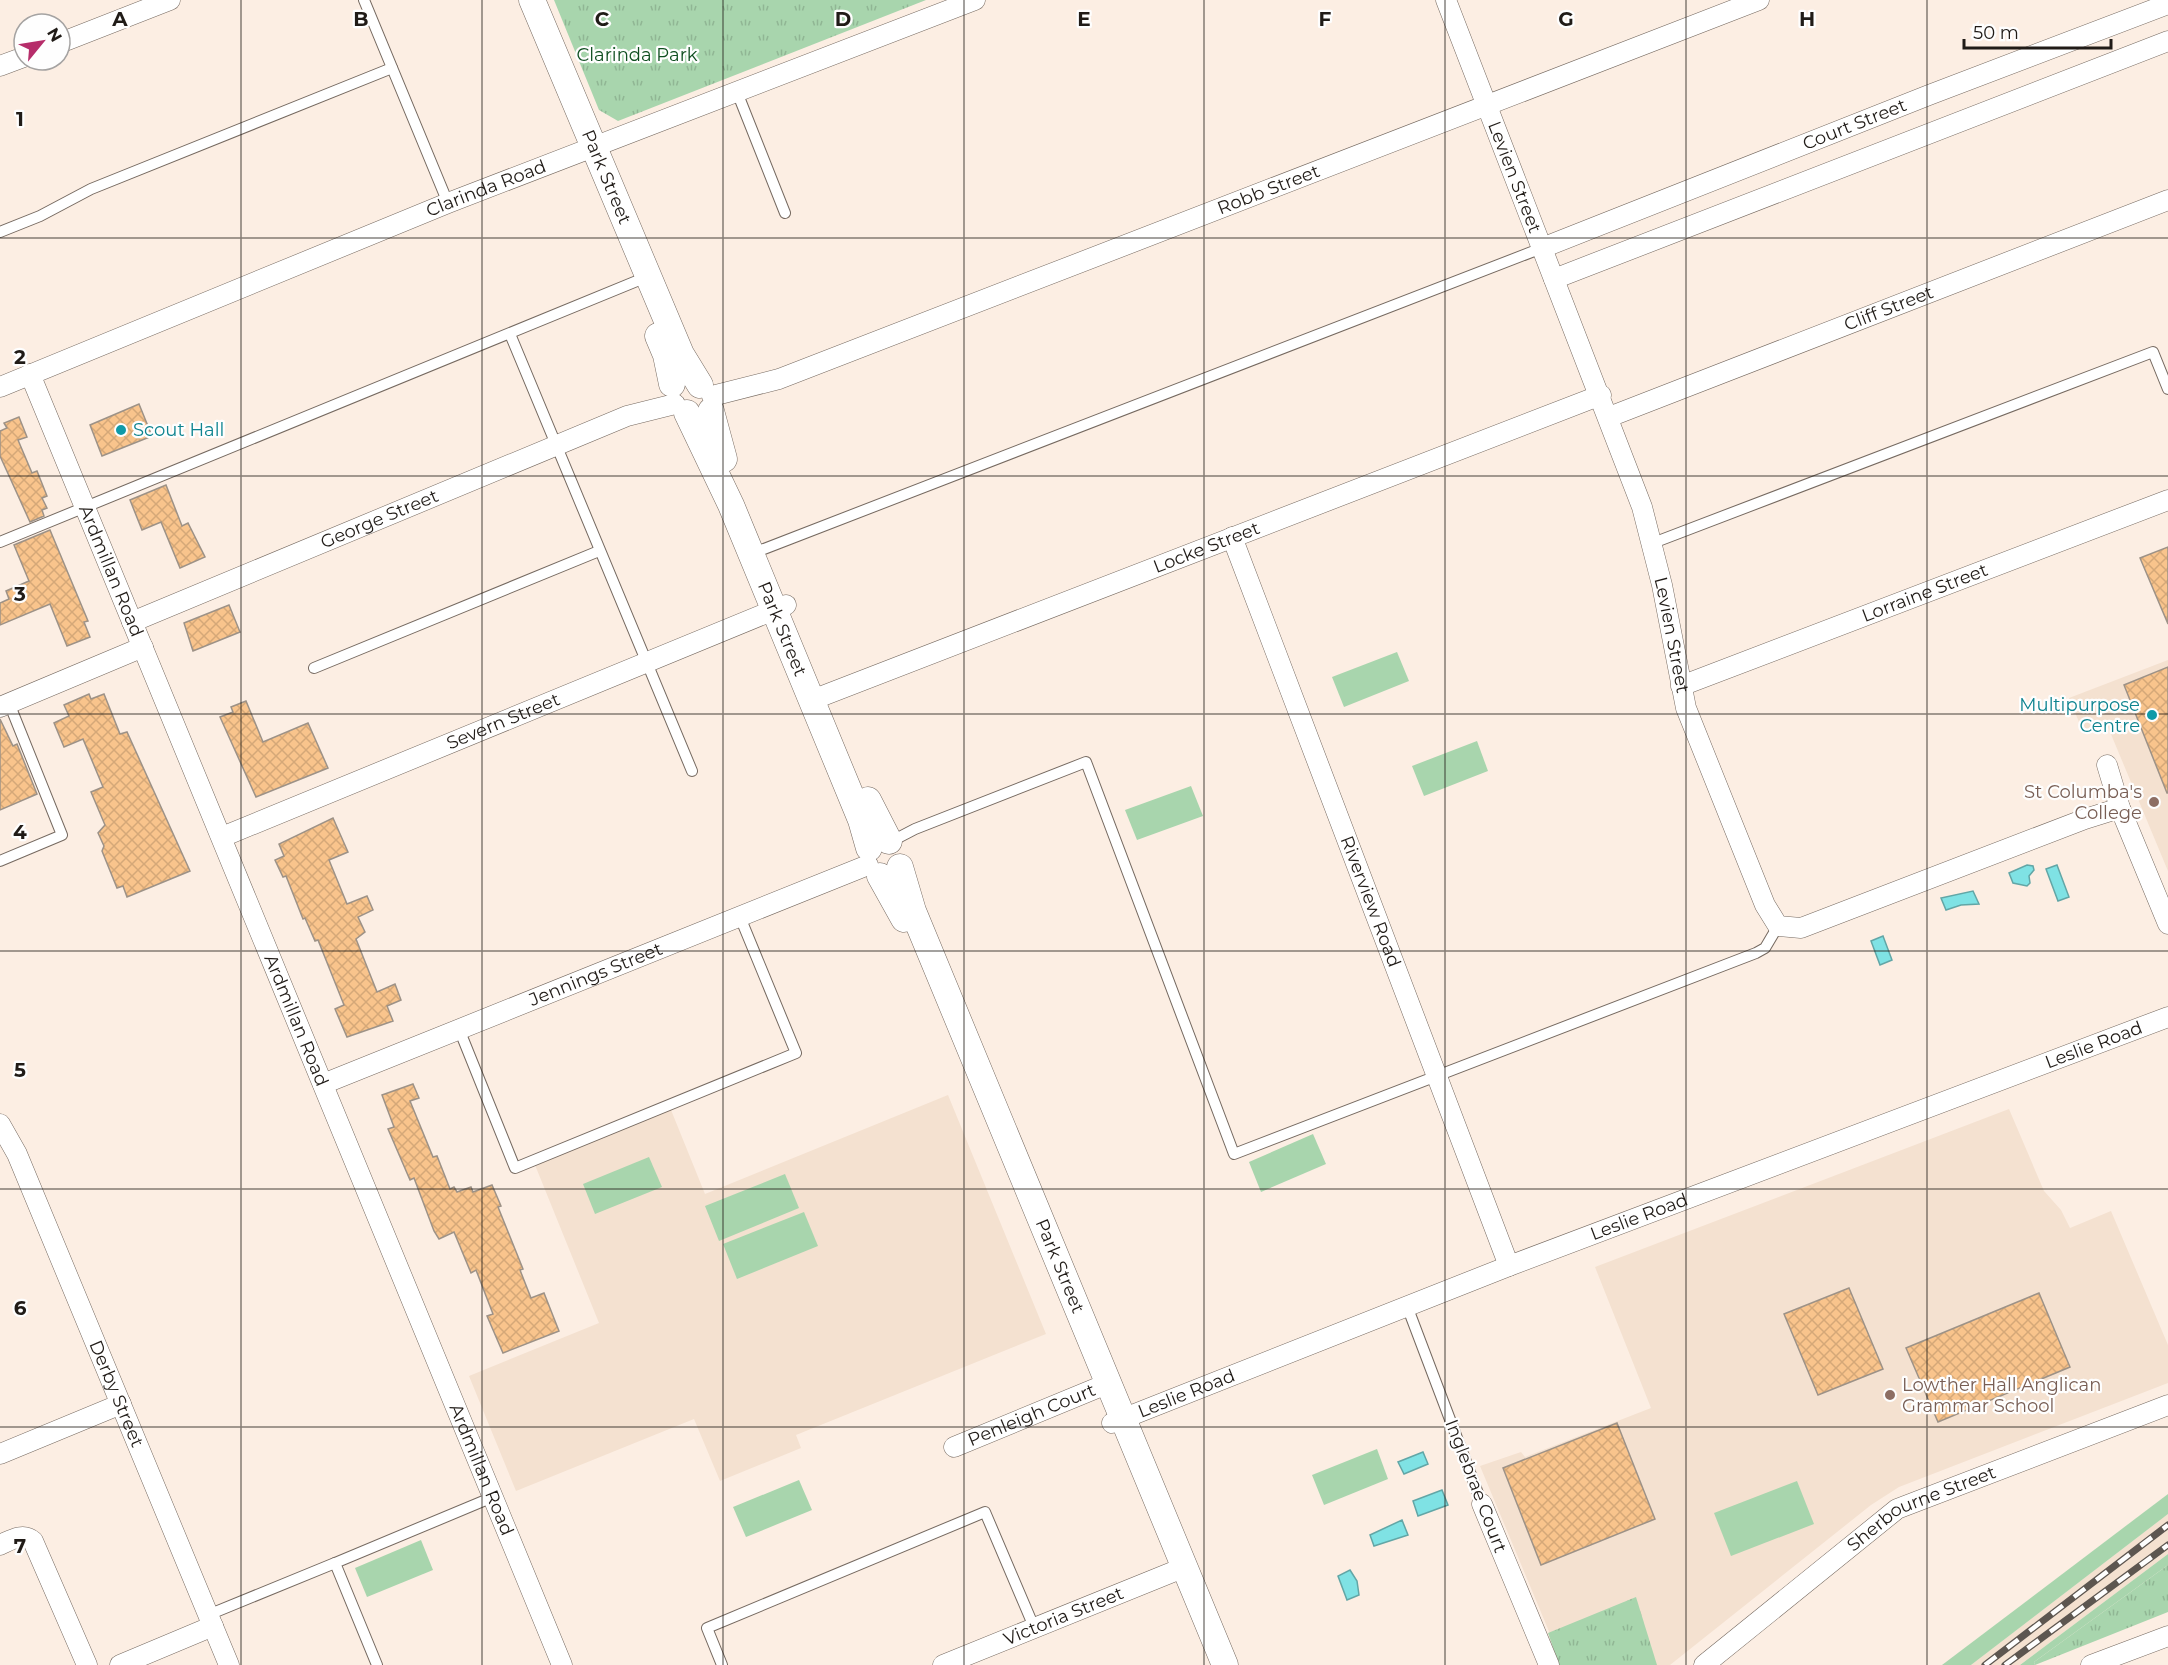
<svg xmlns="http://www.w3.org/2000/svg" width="2168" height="1665" font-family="Montserrat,sans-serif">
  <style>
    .built { fill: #f4e1d0 }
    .grass { fill: #a8d5ad }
    .park { fill: url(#park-tufts) }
    .water { fill: #7fe2e4; stroke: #62a6a6; stroke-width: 1.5 }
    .building { fill: url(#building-cross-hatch); stroke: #9d9287; stroke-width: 1.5 }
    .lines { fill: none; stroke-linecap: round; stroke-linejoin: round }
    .service-casing { stroke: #756960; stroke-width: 12 }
    .minor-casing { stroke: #756960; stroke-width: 21 }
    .tertiary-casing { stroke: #756960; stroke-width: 27 }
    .service { stroke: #fff; stroke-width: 10 }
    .minor { stroke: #fff; stroke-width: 20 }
    .tertiary { stroke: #fff; stroke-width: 26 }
    .rail-casing { stroke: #5d5650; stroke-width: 7 }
    .rail { stroke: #fefefe; stroke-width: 4.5; stroke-dasharray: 14; stroke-linecap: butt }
    .grid { fill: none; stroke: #201b17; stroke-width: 1.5; stroke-opacity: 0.55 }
    .culture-dot { fill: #0f9aa8; stroke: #fefefe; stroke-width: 2 }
    .education-dot { fill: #8d6e63; stroke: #fefefe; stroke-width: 2 }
    .labels { text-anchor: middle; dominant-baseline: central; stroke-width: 4.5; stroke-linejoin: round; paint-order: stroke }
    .park-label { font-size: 18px; fill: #0e4e1f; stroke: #fefefe }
    .street-label { font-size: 18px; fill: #201b17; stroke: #fefefe }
    .culture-label { font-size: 18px; fill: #0d838f; stroke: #fefefe; text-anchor: start }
    .education-label { font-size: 18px; fill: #785e54; stroke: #fefefe; text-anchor: end }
    .grid-label { font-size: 20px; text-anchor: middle; font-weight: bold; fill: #201b17; stroke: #fefefe; stroke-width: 4.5; stroke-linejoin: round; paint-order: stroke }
  </style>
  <defs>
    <pattern id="park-tufts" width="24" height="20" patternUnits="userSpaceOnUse" patternTransform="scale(1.5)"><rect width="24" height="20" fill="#a8d5ad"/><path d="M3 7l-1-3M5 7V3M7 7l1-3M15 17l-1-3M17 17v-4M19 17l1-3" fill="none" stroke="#90b694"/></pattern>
    <pattern id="building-cross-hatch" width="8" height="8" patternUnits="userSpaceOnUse" patternTransform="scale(1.5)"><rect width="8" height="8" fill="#f9c48c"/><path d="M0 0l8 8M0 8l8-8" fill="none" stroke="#d5a878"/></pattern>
  </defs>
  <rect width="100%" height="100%" fill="#fceee3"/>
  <g class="built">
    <polygon points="2168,660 2168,871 2108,727 2084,734 2069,698"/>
    <polygon points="948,1095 1046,1334 796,1435 801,1448 720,1481 694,1419 516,1491 469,1376 599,1323 535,1165 671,1110 705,1194"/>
    <polygon points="2009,1109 2044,1191 2061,1210 2070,1228 2111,1211 2168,1345 2168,1383 1899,1487 1871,1505 1670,1665 1563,1665 1480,1466 1521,1452 1525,1457 1651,1408 1595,1267"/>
    <polygon points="2168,1514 2168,1554 2020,1665 1971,1665"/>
  </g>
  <g class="grass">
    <polygon points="1397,652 1409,681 1344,707 1332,677"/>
    <polygon points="1477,741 1488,771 1424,796 1412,766"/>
    <polygon points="1191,786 1203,816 1137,840 1125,810"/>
    <polygon points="1313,1134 1326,1164 1261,1192 1249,1162"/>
    <polygon points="649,1157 662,1187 595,1214 583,1184"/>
    <polygon points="785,1174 799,1208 719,1241 705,1206"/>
    <polygon points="804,1212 818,1246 737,1279 723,1244"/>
    <polygon points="1377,1449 1388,1479 1324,1505 1312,1475"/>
    <polygon points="799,1480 812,1510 746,1537 733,1507"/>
    <polygon points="1797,1481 1814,1524 1731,1556 1714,1513"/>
    <polygon points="2168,1494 2168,1514 1971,1665 1942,1665"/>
    <polygon points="421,1540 433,1570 367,1597 355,1568"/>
    <polygon points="2168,1554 2168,1565 2034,1662 2035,1665 2020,1665"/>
  </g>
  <g class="park">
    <polygon points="554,0 926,0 618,121 599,110"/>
    <polygon points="2168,1565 2168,1612 2035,1665 2034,1662"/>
    <polygon points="1636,1597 1657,1665 1559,1665 1548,1633"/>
  </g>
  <g class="water">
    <polygon points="2027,865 2033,866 2034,870 2029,876 2030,883 2027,886 2013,883 2009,873"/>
    <polygon points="2057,865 2069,897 2058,901 2046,869"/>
    <polygon points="1973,891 1979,904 1961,905 1946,910 1941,898"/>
    <polygon points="1883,936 1892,960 1880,965 1871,941"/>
    <polygon points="1423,1452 1428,1464 1404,1474 1398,1462"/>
    <polygon points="1442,1490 1448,1505 1418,1516 1413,1501"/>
    <polygon points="1402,1520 1408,1535 1374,1546 1370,1535"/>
    <polygon points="1350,1570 1357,1581 1359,1595 1347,1600 1338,1576"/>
  </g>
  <g class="building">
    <polygon points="139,404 152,436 102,456 90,425"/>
    <polygon points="19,417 27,437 18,440 32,473 37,471 47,496 42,498 47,508 42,510 44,516 30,522 0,456 0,431 7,428 4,423"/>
    <polygon points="166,485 182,526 188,523 205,557 180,568 161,522 142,530 130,500"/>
    <polygon points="50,530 88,621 84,622 90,637 67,646 50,604 0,625 0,603 9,599 6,591 29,581 14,545"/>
    <polygon points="2168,547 2168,624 2140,558"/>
    <polygon points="229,605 240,632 193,651 184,623"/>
    <polygon points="2168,667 2168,793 2167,793 2124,685"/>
    <polygon points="89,694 91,699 104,694 120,734 127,732 190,871 127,897 123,886 117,888 102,851 104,846 98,833 105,825 91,792 103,787 83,739 64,747 54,723 69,716 64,705"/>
    <polygon points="246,701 263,742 308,723 328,768 256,797 220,717 233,712 231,707"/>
    <polygon points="0,719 13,746 17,744 37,794 0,810"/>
    <polygon points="333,818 348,852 329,860 347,904 367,896 373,910 358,917 365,932 356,939 377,992 395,984 401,1000 387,1006 393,1021 347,1037 335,1009 344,1005 318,940 315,941 305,918 303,919 286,876 283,877 275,860 284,856 279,844"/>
    <polygon points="413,1084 419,1098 410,1101 433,1157 437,1156 450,1189 454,1187 457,1192 471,1187 473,1192 492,1185 501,1206 498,1207 523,1269 520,1270 531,1298 544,1293 559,1331 503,1353 487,1316 493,1314 476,1270 471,1273 454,1232 439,1239 434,1231 414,1178 410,1180 388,1129 394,1127 382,1095"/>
    <polygon points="1849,1288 1883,1369 1818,1395 1784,1314"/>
    <polygon points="2039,1293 2070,1367 1938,1422 1906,1348"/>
    <polygon points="1617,1423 1655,1519 1541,1565 1503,1468"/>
  </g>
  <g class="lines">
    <g class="service-casing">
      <g id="service">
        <polyline points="364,0 448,203"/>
        <polyline points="737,92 785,213"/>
        <polyline points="0,232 40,216 91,189 392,68"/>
        <polyline points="510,334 692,771"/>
        <polyline points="0,542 649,276"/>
        <polyline points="1653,543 2153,352 2168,389"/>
        <polyline points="751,554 1542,248"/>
        <polyline points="314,668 599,551"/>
        <polyline points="892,841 915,829 1086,762 1234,1154 1756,953 1765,948 1778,926"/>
        <polyline points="0,861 62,835 9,703"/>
        <polyline points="459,1029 515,1168 796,1053 740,917"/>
        <polyline points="1407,1306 1482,1504"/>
        <polyline points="208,1615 335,1563"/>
        <polyline points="377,1665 335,1563 493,1497"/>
        <polyline points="722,1665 707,1628 985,1512 1034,1627"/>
      </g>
    </g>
    <g class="minor-casing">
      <g id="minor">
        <path id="s1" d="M1446,0L1642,507L1662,585L1686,708L1765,905L1778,926L1801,928L2085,819L2120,808"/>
        <polyline points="60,43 170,0"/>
        <polyline points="0,66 24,57"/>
        <path id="s2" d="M1542,248L1929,95L2168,4"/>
        <polyline points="1554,279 2168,41"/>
        <path id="s3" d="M30,374L562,1665"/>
        <path id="s4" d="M0,387L448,203L975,0"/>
        <path id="s5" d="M712,396L779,379L1759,0"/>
        <path id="s6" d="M1609,417L2168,200"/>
        <path id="s7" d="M1232,537L1509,1266"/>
        <path id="s8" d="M132,622L627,416L675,404"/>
        <path id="s9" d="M1681,686L2168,500"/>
        <path id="s10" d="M812,700L1601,395"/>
        <polyline points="0,707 143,647"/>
        <polyline points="2107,765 2120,808 2168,924"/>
        <path id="s11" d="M222,837L786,605"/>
        <path id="s12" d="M323,1084L868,865"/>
        <path id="s13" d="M0,1124L17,1154L229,1665"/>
        <path id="s14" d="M1112,1423L1509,1266L2168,1017"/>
        <path id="s15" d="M954,1447L1109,1383"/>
        <polyline points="0,1454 121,1404"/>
        <polyline points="1482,1504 1549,1665"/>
        <path d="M0,1545C11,1540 23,1532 33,1541L87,1665"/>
        <polyline points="120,1665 213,1626"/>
        <path id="s16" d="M943,1665L1185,1567"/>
        <path id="s17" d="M1704,1665L1897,1509L2168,1405"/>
        <polyline points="2091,1665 2168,1636"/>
      </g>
    </g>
    <g class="tertiary-casing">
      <g id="tertiary">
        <path id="s18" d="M532,0L681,354L700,385"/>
        <polyline points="658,336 666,355 672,384"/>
        <polyline points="711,411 724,459"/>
        <path id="s19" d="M687,413L731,505L861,820L869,848"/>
        <polyline points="868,800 889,841"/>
        <path id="s20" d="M900,867L913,911L1225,1665"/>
        <polyline points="880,876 904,919"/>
      </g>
    </g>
    <use href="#service" class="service"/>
    <use href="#minor" class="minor"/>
    <use href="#tertiary" class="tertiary"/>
    <g class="rail-casing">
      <g id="rail">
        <polyline points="1985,1665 2168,1525"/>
        <polyline points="2005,1665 2168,1545"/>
      </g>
    </g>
    <use href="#rail" class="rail"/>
  </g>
  <path class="grid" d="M241,0V1665M482,0V1665M723,0V1665M964,0V1665M1204,0V1665M1445,0V1665M1686,0V1665M1927,0V1665M0,238H2168M0,476H2168M0,714H2168M0,951H2168M0,1189H2168M0,1427H2168"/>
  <g class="culture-dot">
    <circle cx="121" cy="430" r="6"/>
    <circle cx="2152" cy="715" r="6"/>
  </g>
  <g class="education-dot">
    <circle cx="2154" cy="802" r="6"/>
    <circle cx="1890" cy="1395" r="6"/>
  </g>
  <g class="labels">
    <g class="park-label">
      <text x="637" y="55">Clarinda Park</text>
    </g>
    <g class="street-label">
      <text stroke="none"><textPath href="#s2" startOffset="336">Court Street</textPath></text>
      <text stroke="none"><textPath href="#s18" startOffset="192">Park Street</textPath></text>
      <text stroke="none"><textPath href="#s1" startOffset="190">Levien Street</textPath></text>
      <text stroke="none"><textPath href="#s4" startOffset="525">Clarinda Road</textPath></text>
      <text stroke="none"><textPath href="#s5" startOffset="594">Robb Street</textPath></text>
      <text stroke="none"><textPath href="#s6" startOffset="300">Cliff Street</textPath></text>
      <text stroke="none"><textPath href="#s8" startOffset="268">George Street</textPath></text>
      <text stroke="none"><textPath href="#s10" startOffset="423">Locke Street</textPath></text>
      <text stroke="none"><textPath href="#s3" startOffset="213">Ardmillan Road</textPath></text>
      <text stroke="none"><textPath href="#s9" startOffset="261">Lorraine Street</textPath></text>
      <text stroke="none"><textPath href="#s19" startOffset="236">Park Street</textPath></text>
      <text stroke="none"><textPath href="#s1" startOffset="675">Levien Street</textPath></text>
      <text stroke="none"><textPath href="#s11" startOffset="304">Severn Street</textPath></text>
      <text stroke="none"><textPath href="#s7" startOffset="390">Riverview Road</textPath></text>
      <text stroke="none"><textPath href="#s12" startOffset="294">Jennings Street</textPath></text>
      <text stroke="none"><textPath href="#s3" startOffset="699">Ardmillan Road</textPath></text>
      <text stroke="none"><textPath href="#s14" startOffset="1052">Leslie Road</textPath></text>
      <text stroke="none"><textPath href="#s14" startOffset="566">Leslie Road</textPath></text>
      <text stroke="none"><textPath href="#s20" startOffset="430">Park Street</textPath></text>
      <text stroke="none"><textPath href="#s13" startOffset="294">Derby Street</textPath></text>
      <text stroke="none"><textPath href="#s14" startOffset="80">Leslie Road</textPath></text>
      <text stroke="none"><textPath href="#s15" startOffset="84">Penleigh Court</textPath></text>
      <text stroke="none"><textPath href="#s3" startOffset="1185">Ardmillan Road</textPath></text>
      <text transform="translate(1476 1486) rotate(69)">Inglebrae Court</text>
      <text stroke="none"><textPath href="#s17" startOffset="270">Sherbourne Street</textPath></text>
      <text stroke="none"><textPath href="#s16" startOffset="130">Victoria Street</textPath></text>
    </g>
    <g class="culture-label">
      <text x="133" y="430">Scout Hall</text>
      <text x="2140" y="705" text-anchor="end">Multipurpose<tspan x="2140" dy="21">Centre</tspan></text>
    </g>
    <g class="education-label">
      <text x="2142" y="792">St Columba's<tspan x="2142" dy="21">College</tspan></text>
      <text x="1902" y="1385" text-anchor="start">Lowther Hall Anglican<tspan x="1902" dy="21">Grammar School</tspan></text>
    </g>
  </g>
  <g class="grid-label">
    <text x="120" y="26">A</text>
    <text x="361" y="26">B</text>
    <text x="602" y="26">C</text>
    <text x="843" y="26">D</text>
    <text x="1084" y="26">E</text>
    <text x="1325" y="26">F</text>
    <text x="1566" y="26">G</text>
    <text x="1807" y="26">H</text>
    <text x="20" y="126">1</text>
    <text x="20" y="364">2</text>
    <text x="20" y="601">3</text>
    <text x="20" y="839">4</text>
    <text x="20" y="1077">5</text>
    <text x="20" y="1315">6</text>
    <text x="20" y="1553">7</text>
  </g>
  <g transform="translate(42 42) rotate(60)"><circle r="28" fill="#fefefe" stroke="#a5a3a2" stroke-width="1.5"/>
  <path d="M0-4.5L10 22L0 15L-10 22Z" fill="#b62d6a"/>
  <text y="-9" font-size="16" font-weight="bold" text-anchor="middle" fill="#201b17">N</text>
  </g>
  <path d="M1964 39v9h147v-9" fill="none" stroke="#201b17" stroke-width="3"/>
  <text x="1973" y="39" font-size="18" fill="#201b17" stroke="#fefefe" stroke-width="4.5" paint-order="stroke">50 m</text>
</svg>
